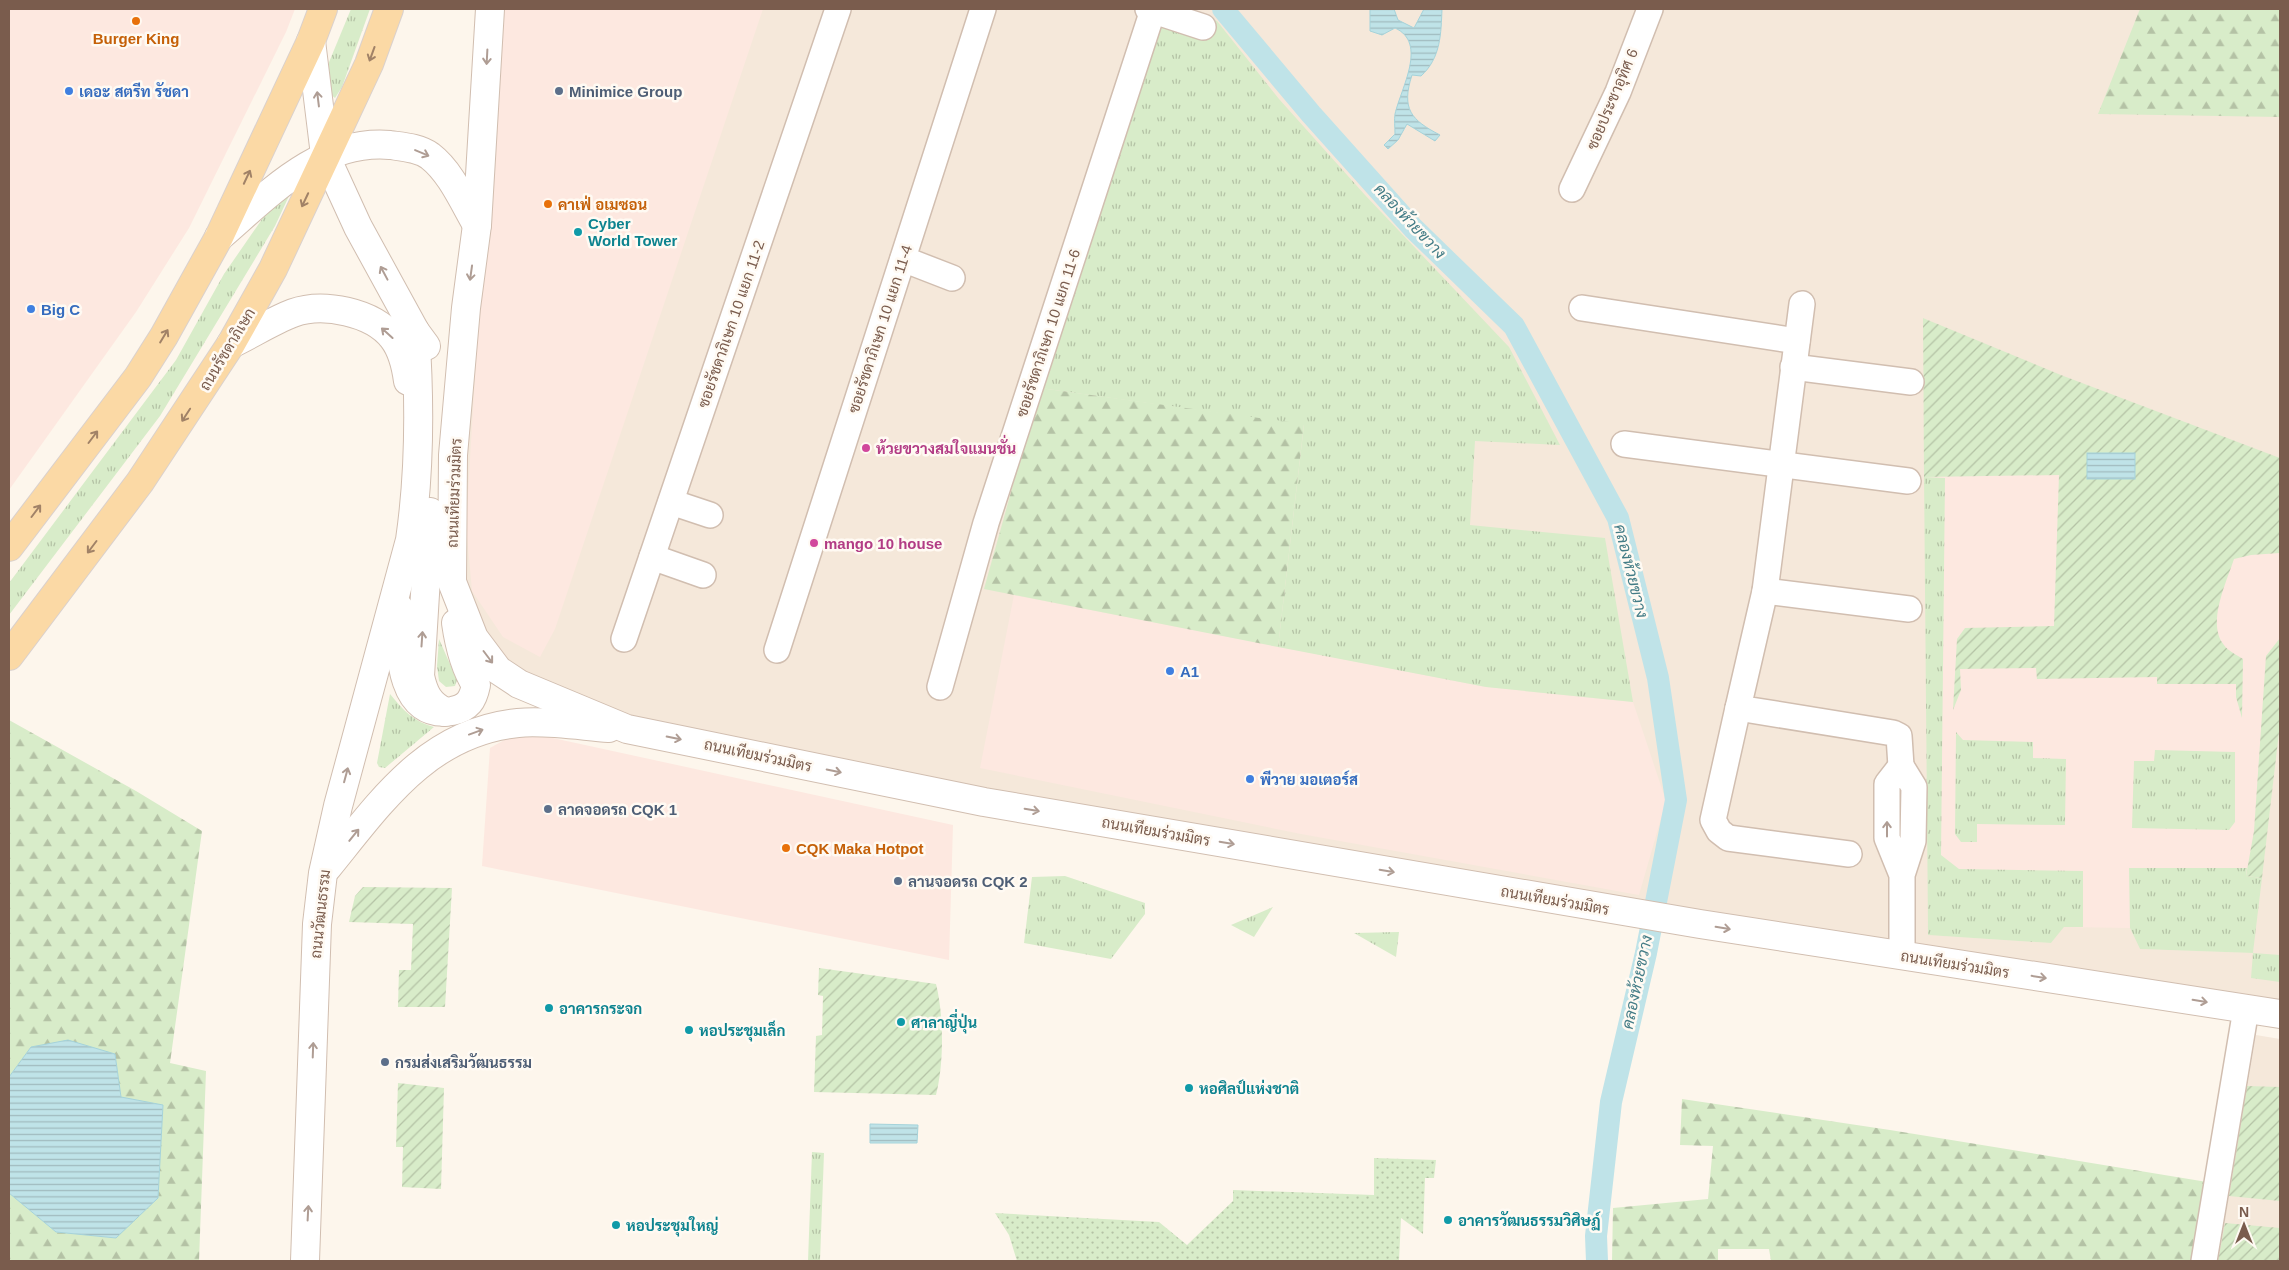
<svg xmlns="http://www.w3.org/2000/svg" width="2289" height="1270" font-family="Arial,Sarabun,sans-serif">
  <style>
    .residential { fill: #f5e8da }
    .commercial { fill: #fde8e0 }
    .grass { fill: url(#grass-tufts) }
    .forest { fill: url(#forest-firs) }
    .park { fill: url(#park-dots) }
    .garden { fill: url(#garden-furrows) }
    .water { fill: url(#water-rules); stroke: #a5d3da }
    .lines { fill: none; stroke-linecap: round; stroke-linejoin: round }
    .canal { stroke: #bfe3e8; stroke-width: 22 }
    .minor-casing { stroke: #d1beb0; stroke-width: 28 }
    .tertiary-casing { stroke: #d1beb0; stroke-width: 30 }
    .primary-casing { stroke: #dad1cd; stroke-width: 30 }
    .minor { stroke: #fff; stroke-width: 25 }
    .tertiary { stroke: #fff; stroke-width: 28 }
    .primary { stroke: #fbd9a5; stroke-width: 28 }
    .oneway { stroke: #a18267 }
    .oneway2 { stroke: #af9d94 }
    .food-dot { fill: #e8710a; stroke: #fffaf3; stroke-width: 2 }
    .shop-dot { fill: #3f7fe0; stroke: #fffaf3; stroke-width: 2 }
    .service-dot { fill: #5c6f8a; stroke: #fffaf3; stroke-width: 2 }
    .culture-dot { fill: #0f9aa8; stroke: #fffaf3; stroke-width: 2 }
    .hotel-dot { fill: #d1479c; stroke: #fffaf3; stroke-width: 2 }
    .labels { text-anchor: middle; dominant-baseline: central; stroke-width: 5; stroke-linejoin: round; paint-order: stroke }
    .food-label { font-size: 15px; font-weight: bold; fill: #c56008; stroke: #fffaf3; text-anchor: start }
    .shop-label { font-size: 15px; font-weight: bold; fill: #366cbe; stroke: #fffaf3; text-anchor: start }
    .service-label { font-size: 15px; font-weight: bold; fill: #4e5e75; stroke: #fffaf3; text-anchor: start }
    .street-label { font-size: 15px; fill: #7a5c4d; stroke: #fffaf3 }
    .culture-label { font-size: 15px; font-weight: bold; fill: #0d838f; stroke: #fffaf3; text-anchor: start }
    .hotel-label { font-size: 15px; font-weight: bold; fill: #b23c85; stroke: #fffaf3; text-anchor: start }
    .water-label { font-size: 16px; font-style: italic; fill: #437c86; stroke: #fffaf3 }
  </style>
  <defs>
    <pattern id="grass-tufts" width="24" height="20" patternUnits="userSpaceOnUse" patternTransform="scale(1.25)"><rect width="24" height="20" fill="#d8ecc9"/><path d="M3 7l-1-3M5 7V3M7 7l1-3M15 17l-1-3M17 17v-4M19 17l1-3" fill="none" stroke="#b4c2a5"/></pattern>
    <pattern id="forest-firs" width="22" height="20" patternUnits="userSpaceOnUse" patternTransform="scale(1.25)"><rect width="22" height="20" fill="#d8ecc9"/><path d="M5 1l3.5 6h-7zM16 11l3.5 6h-7z" fill="#b4c2a5"/></pattern>
    <pattern id="park-dots" width="8" height="8" patternUnits="userSpaceOnUse" patternTransform="scale(1.25)"><rect width="8" height="8" fill="#d8ecc9"/><path d="M2 2h.1M6 6h.1" fill="none" stroke="#b4c2a5" stroke-width="1.8" stroke-linecap="round"/></pattern>
    <pattern id="garden-furrows" width="10" height="10" patternUnits="userSpaceOnUse" patternTransform="scale(1.25)"><rect width="10" height="10" fill="#d8ecc9"/><path d="M-1 1l2-2M0 10L10 0M9 11l2-2" fill="none" stroke="#b4c2a5"/></pattern>
    <pattern id="water-rules" width="6" height="5" patternUnits="userSpaceOnUse" patternTransform="scale(1.25)"><rect width="6" height="5" fill="#bfe3e8"/><path d="M0 2.5h6" fill="none" stroke="#a0bbbe"/></pattern>
  </defs>
  <rect width="100%" height="100%" fill="#fdf6ec"/>
  <g class="residential">
    <polygon points="490,9 2280,9 2280,1014 984,802 554,697 474,638 451,517"/>
    <polygon points="2256,1035 2280,1039 2280,1261 2218,1261"/>
  </g>
  <g class="commercial">
    <polygon points="9,9 295,9 286,32 189,228 136,312 9,490"/>
    <polygon points="499,9 763,9 555,629 540,657 503,637 472,591 466,526 492,90"/>
    <polygon points="1923,318 2061,375 2280,458 2280,724 2253,953 2140,949 2130,928 2064,927 2051,943 1928,935"/>
    <polygon points="1014,595 1486,687 1633,702 1666,801 1639,895 1301,834 980,768"/>
    <polygon points="513,735 539,735 953,825 949,960 482,866 490,748"/>
  </g>
  <g class="grass">
    <polygon points="351,9 370,9 342,87 335,98 330,94 327,67"/>
    <polygon points="1164,9 1185,9 1217,21 1279,99 1365,195 1509,347 1560,445 1475,441 1470,525 1605,538 1633,702 1486,687 1278,647 1304,425 1040,388"/>
    <polygon points="285,194 289,196 275,226 160,416 9,615 9,583 176,360 224,274 267,212"/>
    <polygon points="1924,477 1945,478 1941,855 1959,869 2083,871 2083,927 2064,927 2051,943 1928,935"/>
    <polygon points="439,639 457,680 455,686 446,687 439,681 437,666"/>
    <path d="M390,694C403,710 414,722 434,727L385,768L379,767L377,763Z"/>
    <polygon points="1956,732 1963,740 2033,742 2033,758 2066,759 2065,825 1977,824 1977,842 1961,842 1955,834"/>
    <polygon points="2155,750 2235,752 2235,822 2229,830 2132,828 2134,761 2154,761"/>
    <polygon points="2129,868 2247,868 2246,876 2262,878 2253,953 2280,955 2280,982 2251,978 2253,953 2140,949 2130,928"/>
    <polygon points="1065,876 1145,903 1145,914 1111,959 1024,943 1032,877"/>
    <polygon points="1273,907 1254,937 1231,925"/>
    <polygon points="1399,932 1396,957 1354,933"/>
    <polygon points="812,1152 824,1153 820,1261 808,1261"/>
  </g>
  <g class="forest">
    <polygon points="2140,9 2280,9 2280,117 2098,114"/>
    <polygon points="1040,388 1304,424 1278,647 984,589"/>
    <polygon points="9,720 136,791 202,831 170,1063 206,1071 199,1261 9,1261 9,1193 56,1232 115,1238 158,1198 163,1106 121,1097 115,1054 31,1047 9,1077"/>
    <polygon points="1682,1099 1890,1130 2207,1182 2194,1261 1771,1261 1769,1249 1718,1249 1718,1261 1612,1261 1613,1208 1708,1199 1713,1146 1680,1145"/>
  </g>
  <polygon class="park" points="1374,1158 1436,1160 1434,1178 1425,1178 1423,1234 1401,1218 1399,1261 1017,1261 1009,1235 995,1213 1159,1222 1187,1245 1233,1201 1233,1190 1374,1195"/>
  <g class="garden">
    <path d="M1923,318L2061,375L2280,458V553L2251,555L2234,559C2227,581 2206,624 2224,645C2228,651 2237,655 2243,659L2242,718L2236,697V684H2157V677L2037,679L2036,668L1960,669L1961,690L1953,710L1957,639L1965,628L2054,626L2059,475L1924,477Z"/>
    <polygon points="2280,638 2280,724 2262,878 2246,876 2254,831 2266,656"/>
    <polygon points="363,887 452,888 445,1007 398,1007 399,970 411,970 413,924 349,922 355,896"/>
    <path d="M819,968L936,984C944,1016 944,1063 936,1095L814,1092L816,1036L822,1035L823,996L818,995Z"/>
    <polygon points="398,1083 444,1088 441,1189 402,1187 403,1147 396,1147"/>
    <polygon points="2247,1086 2280,1087 2280,1201 2229,1196"/>
    <polygon points="2225,1223 2280,1228 2280,1261 2218,1261"/>
  </g>
  <g class="water">
    <path d="M1370,9H1394L1398,20L1414,28L1424,9H1442C1441,33 1441,58 1421,76L1412,75C1401,109 1411,120 1440,135L1435,141L1407,124L1398,140L1388,149L1384,145L1395,134C1395,127 1394,120 1395,114C1401,88 1428,43 1395,28L1382,35L1370,31Z"/>
    <rect x="2087" y="453" width="48" height="26"/>
    <polygon points="68,1040 115,1054 121,1097 163,1105 158,1198 116,1238 56,1232 9,1193 9,1077 31,1047"/>
    <polygon points="870,1124 918,1125 917,1143 870,1143"/>
  </g>
  <g class="lines">
    <polyline class="canal" points="1223,9 1311,114 1413,228 1514,326 1618,518 1658,678 1676,800 1646,953 1611,1102 1596,1236 1597,1261"/>
    <g class="minor-casing">
      <g id="minor">
        <polyline points="1148,9 1203,27"/>
        <polyline points="1572,189 1618,92 1650,9"/>
        <polyline points="903,259 952,278"/>
        <polyline points="1802,304 1765,591 1738,708 1893,733 1899,736 1901,766"/>
        <polyline points="1582,308 1797,341"/>
        <polyline points="1793,367 1911,382"/>
        <polyline points="1624,444 1908,481"/>
        <polyline points="671,502 710,515"/>
        <polyline points="652,557 703,575"/>
        <polyline points="1765,591 1909,609"/>
        <polyline points="624,639 838,9"/>
        <polyline points="777,650 983,9"/>
        <polyline points="940,687 986,523 1153,10"/>
        <polyline points="1738,708 1713,820 1719,831 1728,838 1849,854"/>
        <polyline points="1902,875 1887,838 1887,784 1901,766 1914,787 1913,841 1902,875 1902,955"/>
        <polyline points="2204,1261 2246,1009"/>
      </g>
    </g>
    <g class="tertiary-casing">
      <g id="tertiary">
        <polyline points="490,9 477,225 466,308 453,455 452,582 474,638 498,670 519,684 627,729 984,802 1700,924 2280,1014"/>
        <polyline points="311,41 325,155 358,227 415,331 426,346"/>
        <path d="M219,237C268,195 319,139 390,145C404,147 419,148 430,156C451,172 464,203 477,225"/>
        <path d="M231,344C252,334 272,321 293,313C323,302 373,312 393,338C403,351 406,366 408,381"/>
        <path d="M430,512L420,676C424,694 429,704 445,712"/>
        <path d="M399,608C400,645 397,720 452,711C468,708 473,700 476,685C465,668 459,644 456,623"/>
        <path d="M327,868C380,803 427,732 518,723C544,720 582,726 609,728"/>
        <path d="M305,1261L317,924L323,873L338,806L410,540C420,471 420,401 415,331"/>
      </g>
    </g>
    <g class="primary-casing">
      <g id="primary">
        <polyline points="9,547 138,377 164,336 219,237 311,41 323,9"/>
        <polyline points="9,656 140,482 231,344 273,269 369,64 389,9"/>
      </g>
    </g>
    <use href="#minor" class="minor"/>
    <use href="#tertiary" class="tertiary"/>
    <use href="#primary" class="primary"/>
  </g>
  <defs><path id="oneway-shaft" d="M-6 0H5M1.5-3L5.5 0L1.5 3" fill="none" stroke-width="1.6" stroke-linecap="round" stroke-linejoin="round" transform="scale(1.25)"/></defs>
  <g class="oneway">
    <use href="#oneway-shaft" transform="translate(372 54) rotate(110)"/>
    <use href="#oneway-shaft" transform="translate(247 177) rotate(-65)"/>
    <use href="#oneway-shaft" transform="translate(305 200) rotate(115)"/>
    <use href="#oneway-shaft" transform="translate(164 336) rotate(-59)"/>
    <use href="#oneway-shaft" transform="translate(186 415) rotate(123)"/>
    <use href="#oneway-shaft" transform="translate(93 437) rotate(-53)"/>
    <use href="#oneway-shaft" transform="translate(36 511) rotate(-53)"/>
    <use href="#oneway-shaft" transform="translate(92 547) rotate(127)"/>
  </g>
  <g class="oneway2">
    <use href="#oneway-shaft" transform="translate(487 57) rotate(93)"/>
    <use href="#oneway-shaft" transform="translate(318 99) rotate(-97)"/>
    <use href="#oneway-shaft" transform="translate(422 153) rotate(23)"/>
    <use href="#oneway-shaft" transform="translate(384 273) rotate(-118)"/>
    <use href="#oneway-shaft" transform="translate(471 273) rotate(98)"/>
    <use href="#oneway-shaft" transform="translate(387 333) rotate(-138)"/>
    <use href="#oneway-shaft" transform="translate(422 639) rotate(-86)"/>
    <use href="#oneway-shaft" transform="translate(488 657) rotate(53)"/>
    <use href="#oneway-shaft" transform="translate(476 732) rotate(-20)"/>
    <use href="#oneway-shaft" transform="translate(674 738) rotate(11)"/>
    <use href="#oneway-shaft" transform="translate(834 771) rotate(12)"/>
    <use href="#oneway-shaft" transform="translate(346 775) rotate(-75)"/>
    <use href="#oneway-shaft" transform="translate(1032 810) rotate(10)"/>
    <use href="#oneway-shaft" transform="translate(1887 829) rotate(-90)"/>
    <use href="#oneway-shaft" transform="translate(354 835) rotate(-51)"/>
    <use href="#oneway-shaft" transform="translate(1227 843) rotate(10)"/>
    <use href="#oneway-shaft" transform="translate(1387 871) rotate(10)"/>
    <use href="#oneway-shaft" transform="translate(1723 928) rotate(9)"/>
    <use href="#oneway-shaft" transform="translate(2039 977) rotate(9)"/>
    <use href="#oneway-shaft" transform="translate(2200 1001) rotate(9)"/>
    <use href="#oneway-shaft" transform="translate(313 1050) rotate(-88)"/>
    <use href="#oneway-shaft" transform="translate(308 1213) rotate(-87)"/>
  </g>
  <g class="food-dot">
    <circle cx="136" cy="21" r="5"/>
    <circle cx="548" cy="204" r="5"/>
    <circle cx="786" cy="848" r="5"/>
  </g>
  <g class="shop-dot">
    <circle cx="69" cy="91" r="5"/>
    <circle cx="31" cy="309" r="5"/>
    <circle cx="1170" cy="671" r="5"/>
    <circle cx="1250" cy="779" r="5"/>
  </g>
  <g class="service-dot">
    <circle cx="559" cy="91" r="5"/>
    <circle cx="548" cy="809" r="5"/>
    <circle cx="898" cy="881" r="5"/>
    <circle cx="385" cy="1062" r="5"/>
  </g>
  <g class="culture-dot">
    <circle cx="578" cy="232" r="5"/>
    <circle cx="549" cy="1008" r="5"/>
    <circle cx="901" cy="1022" r="5"/>
    <circle cx="689" cy="1030" r="5"/>
    <circle cx="1189" cy="1088" r="5"/>
    <circle cx="1448" cy="1220" r="5"/>
    <circle cx="616" cy="1225" r="5"/>
  </g>
  <g class="hotel-dot">
    <circle cx="866" cy="448" r="5"/>
    <circle cx="814" cy="543" r="5"/>
  </g>
  <g class="labels">
    <g class="food-label">
      <text x="136" y="38" text-anchor="middle">Burger King</text>
      <text x="558" y="204">คาเฟ่ อเมซอน</text>
      <text x="796" y="848">CQK Maka Hotpot</text>
    </g>
    <g class="shop-label">
      <text x="79" y="91">เดอะ สตรีท รัชดา</text>
      <text x="41" y="309">Big C</text>
      <text x="1180" y="671">A1</text>
      <text x="1260" y="779">พีวาย มอเตอร์ส</text>
    </g>
    <g class="service-label">
      <text x="569" y="91">Minimice Group</text>
      <text x="558" y="809">ลาดจอดรถ CQK 1</text>
      <text x="908" y="881">ลานจอดรถ CQK 2</text>
      <text x="395" y="1062">กรมส่งเสริมวัฒนธรรม</text>
    </g>
    <g class="street-label">
      <text transform="translate(1612 99) rotate(-67)">ซอยประชาอุทิศ 6</text>
      <text transform="translate(731 324) rotate(-71)">ซอยรัชดาภิเษก 10 แยก 11-2</text>
      <text transform="translate(880 329) rotate(-72)">ซอยรัชดาภิเษก 10 แยก 11-4</text>
      <text transform="translate(1048 333) rotate(-72)">ซอยรัชดาภิเษก 10 แยก 11-6</text>
      <text transform="translate(227 349) rotate(-59)">ถนนรัชดาภิเษก</text>
      <text transform="translate(454 493) rotate(-88)">ถนนเทียมร่วมมิตร</text>
      <text transform="translate(758 755) rotate(12)">ถนนเทียมร่วมมิตร</text>
      <text transform="translate(1156 831) rotate(10)">ถนนเทียมร่วมมิตร</text>
      <text transform="translate(1555 900) rotate(10)">ถนนเทียมร่วมมิตร</text>
      <text transform="translate(320 914) rotate(-84)">ถนนวัฒนธรรม</text>
      <text transform="translate(1955 964) rotate(9)">ถนนเทียมร่วมมิตร</text>
    </g>
    <g class="culture-label">
      <text x="588" y="223">Cyber<tspan x="588" dy="17">World Tower</tspan></text>
      <text x="559" y="1008">อาคารกระจก</text>
      <text x="911" y="1022">ศาลาญี่ปุ่น</text>
      <text x="699" y="1030">หอประชุมเล็ก</text>
      <text x="1199" y="1088">หอศิลป์แห่งชาติ</text>
      <text x="1458" y="1220">อาคารวัฒนธรรมวิศิษฏ์</text>
      <text x="626" y="1225">หอประชุมใหญ่</text>
    </g>
    <g class="hotel-label">
      <text x="876" y="448">ห้วยขวางสมใจแมนชั่น</text>
      <text x="824" y="543">mango 10 house</text>
    </g>
    <g class="water-label">
      <text transform="translate(1410 221) rotate(47)">คลองห้วยขวาง</text>
      <text transform="translate(1631 571) rotate(76)">คลองห้วยขวาง</text>
      <text transform="translate(1637 982) rotate(-78)">คลองห้วยขวาง</text>
    </g>
  </g>
  <rect width="2289" height="1270" fill="none" stroke="#7a5c4d" stroke-width="20"/>
  <g transform="translate(2244 1225)" stroke="#fffaf3" stroke-width="4" paint-order="stroke">
  <path d="M0-4L9 19L0 12L-9 19Z" fill="#7a5c4d"/>
  <text y="-8" font-size="14" font-weight="bold" text-anchor="middle" fill="#7a5c4d">N</text>
  </g>
</svg>
